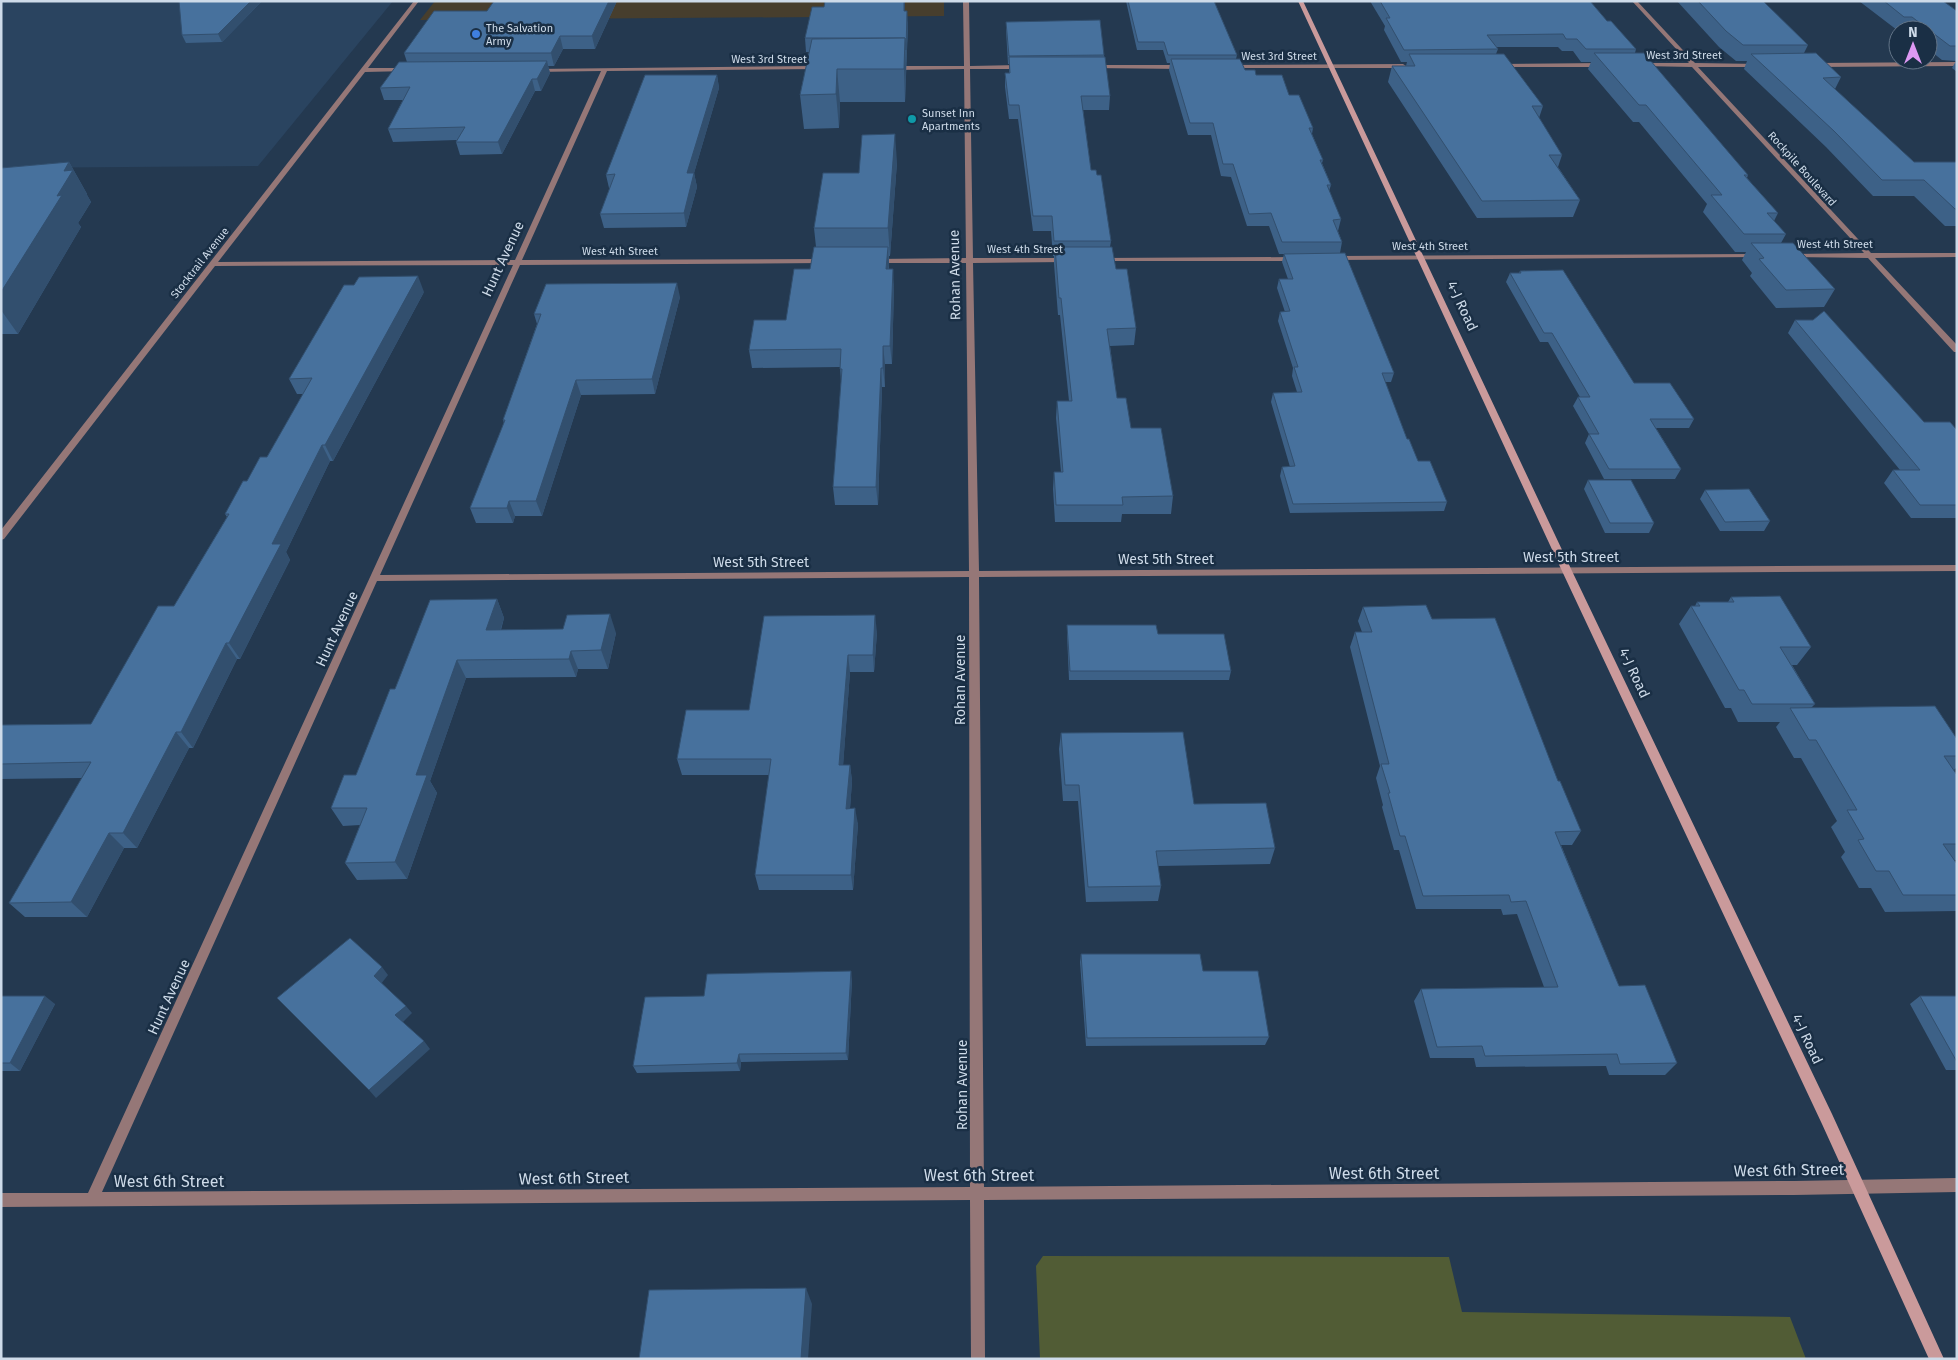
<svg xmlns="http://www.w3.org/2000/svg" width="1958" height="1360" font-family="'Fira Sans',sans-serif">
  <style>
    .built { fill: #2a4460 }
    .industrial { fill: #473e2d }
    .green { fill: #515c35 }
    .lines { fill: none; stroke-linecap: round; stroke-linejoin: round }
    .minor { fill: #957777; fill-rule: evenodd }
    .secondary { fill: #ca9a9b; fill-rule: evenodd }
    .wall { fill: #3d6187 }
    .shaded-wall { fill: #324f6e }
    .building { fill: #47719d; stroke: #324f6e }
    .shop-dot { fill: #3f7fe0; stroke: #1a2f45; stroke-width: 2 }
    .culture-dot { fill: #0f9aa8; stroke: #1a2f45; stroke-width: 2 }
    .labels { text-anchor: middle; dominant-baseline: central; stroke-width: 5; stroke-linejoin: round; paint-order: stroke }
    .far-poi-label { font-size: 11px; fill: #cedbe9; stroke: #1a2f45; text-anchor: start }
    .far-street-label { font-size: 11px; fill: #cedbe9; stroke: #1a2f45 }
    .street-label { font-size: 14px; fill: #cedbe9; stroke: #1a2f45 }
    .near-street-label { font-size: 16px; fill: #cedbe9; stroke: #1a2f45 }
  </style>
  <rect width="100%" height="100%" fill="#243950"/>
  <polygon class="built" points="1,1 393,1 258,166 1,168"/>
  <polygon class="industrial" points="435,1 944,1 944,16 420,20"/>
  <polygon class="green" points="1043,1256 1449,1257 1462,1312 1790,1317 1806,1359 1040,1359 1036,1266"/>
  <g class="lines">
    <g class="minor">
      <path d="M414,1H419L368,68H406L409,70L408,71L365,72L218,262L515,260L601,71L535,72L532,70L533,69L818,66L820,67V69L607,71L522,260L823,259L827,261L823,263L520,265L380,575L969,571L966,263H875L871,261L875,259L966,258L964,69L893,70L890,68L893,66H964L963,1H969L970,66L1021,65L1024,67L1021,69H970L973,258H1066L1069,260L1066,262L973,263L979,571L1957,565V571L979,577L984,1187L1794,1181L1957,1178V1192L1794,1195L984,1200L985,1359H971L970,1200L1,1207V1193H88L513,265L215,266L4,539L1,540V530ZM969,577L970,1187L102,1192L377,581Z"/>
      <polygon points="1632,1 1637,1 1695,63 1760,64 1760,66 1758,67 1698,67 1871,253 1957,253 1957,257 1875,258 1957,345 1957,352 1954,352 1868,258 1791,257 1791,255 1793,254 1864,253 1692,67 1641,66 1641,64 1643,63 1689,63"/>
      <polygon points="1957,62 1957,66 1815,67 1812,65 1815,63"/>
      <polygon points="1500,64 1603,63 1606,65 1603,67 1498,67 1498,65"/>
      <polygon points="1093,65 1183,65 1186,67 1183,69 1091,68 1090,67"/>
      <polygon points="1230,65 1403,64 1406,66 1403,68 1228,68 1227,67"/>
      <polygon points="1756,254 1758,255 1758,257 1335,260 1332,258 1335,256"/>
      <polygon points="1100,258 1296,257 1299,259 1296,261 1098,261 1097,260"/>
    </g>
    <polygon class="secondary" points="1298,1 1303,1 1572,571 1832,1114 1944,1359 1929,1359 1822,1124 1562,571"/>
  </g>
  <g class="wall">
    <polygon points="262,1 222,42 186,43 182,35"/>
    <polygon points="617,1 595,49 563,49 554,66 548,66 550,73 541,91 535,91 502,154 460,155 456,142 457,140 393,142 388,129 403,100 384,100 380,88 407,62 404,53 487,11"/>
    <polygon points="1126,1 1214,1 1237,55 1236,59 1245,70 1256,75 1289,95 1313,128 1312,134 1323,160 1322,163 1331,185 1329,191 1341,219 1338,231 1342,242 1340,253 1394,373 1391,382 1385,382 1407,439 1418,461 1447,502 1444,511 1290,513 1280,476 1282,467 1290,467 1271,402 1273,393 1297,392 1292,376 1293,368 1278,321 1280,312 1285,312 1277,288 1279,279 1288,279 1282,262 1284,254 1279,254 1269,226 1247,226 1231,177 1221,176 1211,135 1188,135 1169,70 1170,63 1167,63 1163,50 1137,50"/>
    <polygon points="1370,1 1590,1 1607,21 1636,49 1635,53 1748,175 1747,178 1778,213 1774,221 1786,234 1781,243 1835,289 1824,307 1776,308 1750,276 1752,273 1742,260 1746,252 1735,252 1703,212 1707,204 1639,122 1633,122 1588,69 1591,62 1581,62 1573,51 1562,51 1558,47 1496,47 1498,49 1496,54 1543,106 1539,118 1562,155 1558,167 1580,200 1573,217 1477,218 1388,82 1392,66 1406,66 1407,62 1401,62 1384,30 1385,26"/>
    <polygon points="1677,1 1763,1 1808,45 1804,53 1841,77 1835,89 1914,162 1957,162 1957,226 1945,226 1914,196 1873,196 1826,147 1744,69 1747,61 1736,61 1719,47"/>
    <polygon points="1859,1 1943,1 1957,11 1957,72 1952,68 1956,61 1942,60 1928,49 1928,30 1897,30"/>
    <polygon points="905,11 908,25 905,102 840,102 839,128 804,129 800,95 809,52 806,52 805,38"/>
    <polygon points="1006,22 1104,55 1110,96 1109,110 1083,110 1091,170 1111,241 1110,247 1116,269 1136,328 1134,345 1110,346 1117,398 1131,428 1173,496 1171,514 1122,514 1121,522 1055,522 1053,489 1054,472 1061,472 1056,418 1057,401 1069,401 1060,315 1058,315 1054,264 1054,256 1053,256 1051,231 1033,231 1018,119 1009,119 1005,87 1005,73 1009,73 1009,64 1008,64 1006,30"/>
    <polygon points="717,75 719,88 694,173 697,187 686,227 604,228 600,214 610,188 609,188 606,175"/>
    <polygon points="69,162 87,194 87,195 91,202 78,223 81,227 18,334 1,334 1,168"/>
    <polygon points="897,162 890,256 889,256 889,269 894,286 892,364 885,364 885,387 882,387 878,505 835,505 833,487 841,382 840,367 752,368 749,350 786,320 810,269 816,247 814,228 859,173"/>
    <polygon points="1520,271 1634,383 1694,419 1689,428 1656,428 1681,469 1675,479 1604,479 1585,443 1589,434 1573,406 1578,397 1580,397 1548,342 1540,342 1506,282 1510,273 1519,273"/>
    <polygon points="424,292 333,461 330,461 286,552 290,560 240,659 237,659 193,748 189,748 137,848 124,848 87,917 25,917 9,903 82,778 1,779 1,725 91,724 174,606 227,517 225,514 247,481 267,457 303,394 297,394 289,379"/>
    <polygon points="680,297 655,394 581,395 542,516 515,516 513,523 476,523 470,508 504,423 503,420 537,324 534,314"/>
    <polygon points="1795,320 1813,320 1924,422 1957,430 1957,518 1911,518 1884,483 1893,470 1900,470 1788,333"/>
    <polygon points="1588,480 1654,523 1649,533 1605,533 1584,489"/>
    <polygon points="1705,490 1770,521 1764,531 1720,531 1700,499"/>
    <polygon points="1731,597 1811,647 1797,665 1792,665 1815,704 1811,708 1957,739 1957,767 1954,770 1957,775 1957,860 1954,860 1957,864 1957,911 1885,912 1871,888 1859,888 1841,857 1845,852 1831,827 1837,821 1801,758 1794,758 1776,727 1780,722 1738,722 1731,708 1725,708 1679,624 1691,606 1695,606 1697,602 1728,602"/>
    <polygon points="497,599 504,618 501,630 616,633 608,669 578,669 576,677 466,678 430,781 437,793 407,879 357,880 345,863 360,825 343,826 331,808 356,775 395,689"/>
    <polygon points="1363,607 1432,619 1558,781 1581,831 1572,845 1561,845 1619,986 1677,1063 1665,1075 1609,1075 1606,1066 1476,1067 1474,1058 1430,1058 1414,1001 1421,989 1544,987 1517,914 1503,915 1501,909 1416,909 1399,850 1394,850 1382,807 1383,805 1376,778 1380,766 1350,647 1355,632 1362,632 1358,621"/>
    <polygon points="1067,625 1158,634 1231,671 1229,680 1069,680 1067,634"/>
    <polygon points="877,632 874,672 850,672 843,765 850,765 852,781 850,808 858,824 853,890 759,890 755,875 769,775 682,775 677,759 749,710"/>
    <polygon points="1061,733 1275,848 1270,864 1158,866 1161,886 1158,901 1086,902 1078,801 1063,801 1059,749"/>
    <polygon points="1081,954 1203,971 1269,1037 1265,1045 1086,1046 1080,962"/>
    <polygon points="852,979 848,1060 741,1062 740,1071 637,1073 633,1066"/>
    <polygon points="1,996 55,1004 20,1071 1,1071"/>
    <polygon points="1920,996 1957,996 1957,1070 1946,1070 1910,1004"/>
  </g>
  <g class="shaded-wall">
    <polygon points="251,1 262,1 222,42 218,34"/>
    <polygon points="609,1 617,1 595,49 592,36"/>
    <polygon points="904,1 905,1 904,25"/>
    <polygon points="907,11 908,25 906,64 906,50"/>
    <polygon points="560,36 563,49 554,66 551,53"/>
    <polygon points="905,38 906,71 905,102 904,69"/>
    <polygon points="547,61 550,73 541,91 537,79"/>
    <polygon points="837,69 840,102 839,128 836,94"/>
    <polygon points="717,75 719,88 690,187 687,173"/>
    <polygon points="532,79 535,91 502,154 498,142"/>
    <polygon points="895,134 897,162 890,256 888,228"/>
    <polygon points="69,162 87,194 87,195 91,202 78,223 81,227 18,334 1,310 1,292 57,196 64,171"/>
    <polygon points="694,173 697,187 686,227 684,213"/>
    <polygon points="888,247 889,264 887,286 886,269"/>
    <polygon points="893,269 894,286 892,364 890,346"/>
    <polygon points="418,276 424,292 333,461 325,445"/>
    <polygon points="677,283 680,297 655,394 652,379"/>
    <polygon points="883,346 885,364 885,387 883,368"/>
    <polygon points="881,368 882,387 878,505 876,487"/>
    <polygon points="576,380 581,395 542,516 536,501"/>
    <polygon points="322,445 330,461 286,552 290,560 240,659 229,643 272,544"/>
    <polygon points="509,501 515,516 513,523 507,508"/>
    <polygon points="497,599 504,618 495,648 486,630"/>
    <polygon points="610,614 616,633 608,669 601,650"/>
    <polygon points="875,615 877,632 874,672 873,655"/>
    <polygon points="226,643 237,659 193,748 181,732"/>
    <polygon points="571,651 578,669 576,677 569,659"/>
    <polygon points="848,655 850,672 842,781 839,765"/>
    <polygon points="457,660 466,678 430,781 437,793 407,879 395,862 416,775"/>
    <polygon points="176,732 189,748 137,848 123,833"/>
    <polygon points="850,765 852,781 849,824 846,809"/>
    <polygon points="855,808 858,824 853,890 851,875"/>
    <polygon points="109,833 124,848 87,917 71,902"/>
    <polygon points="382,967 388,975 381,984 374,976"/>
    <polygon points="851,971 852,979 848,1060 846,1053"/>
    <polygon points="45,996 55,1004 20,1071 10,1063"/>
    <polygon points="406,1006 412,1013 402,1023 395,1015"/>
    <polygon points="424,1041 430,1049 376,1098 369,1090"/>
    <polygon points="739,1054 741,1062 740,1071 737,1063"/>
    <polygon points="806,1288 812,1304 808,1359 801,1359"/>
  </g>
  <g class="building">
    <polygon points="179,1 251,1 218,34 182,35"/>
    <polygon points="494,1 609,1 592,36 560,36 551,53 404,53 434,11 487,11"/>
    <polygon points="825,1 904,1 904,11 907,11 906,50 905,38 805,38 812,7 824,7"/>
    <polygon points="1128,1 1214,1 1237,55 1168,55 1164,42 1138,42"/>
    <polygon points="1380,1 1590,1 1607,21 1611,21 1636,49 1586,49 1577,39 1566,39 1563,34 1487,35 1498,49 1404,50 1386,18 1390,18"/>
    <polygon points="1698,1 1763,1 1808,45 1743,45 1726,31"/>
    <polygon points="1884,1 1943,1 1957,11 1957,46 1950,46 1912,17 1904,17"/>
    <polygon points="1100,20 1104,55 1009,56 1006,22"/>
    <polygon points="905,38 904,69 837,69 836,94 800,95 812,39"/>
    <polygon points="1594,53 1644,53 1748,175 1744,175 1778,213 1767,213 1786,234 1744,234 1711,195 1722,195 1646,105 1639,105"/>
    <polygon points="1816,53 1841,77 1823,78 1914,162 1957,162 1957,209 1955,209 1924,180 1882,180 1834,131 1751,54"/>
    <polygon points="1409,54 1504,54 1543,106 1532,106 1562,155 1549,155 1580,200 1482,201 1392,66 1415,66"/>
    <polygon points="1009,57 1105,57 1110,96 1081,96 1091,170 1096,170 1097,175 1101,175 1111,241 1054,241 1052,216 1033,216 1019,105 1009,105 1005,73 1010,73"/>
    <polygon points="1171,59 1240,59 1245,70 1255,70 1256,75 1282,75 1289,95 1299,95 1313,128 1309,128 1323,160 1320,160 1331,185 1327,185 1341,219 1333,220 1342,242 1282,242 1271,213 1249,214 1233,164 1223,164 1213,123 1190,123"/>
    <polygon points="547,61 537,79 532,79 498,142 456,142 465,127 388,129 410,87 380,88 399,62"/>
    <polygon points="645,75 717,75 687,173 694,173 684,213 600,214 615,174 606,175"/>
    <polygon points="895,134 888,228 814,228 823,173 859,173 862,135"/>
    <polygon points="69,162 64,171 73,170 57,196 62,195 1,292 1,168"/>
    <polygon points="1751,243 1793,243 1835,289 1786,290 1759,259 1764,258"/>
    <polygon points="814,247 888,247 886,269 893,269 890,346 883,346 883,368 881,368 876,487 833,487 842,369 840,369 841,349 749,350 754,320 786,320 794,269 810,269"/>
    <polygon points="1055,247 1112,247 1116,269 1127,269 1136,328 1107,329 1117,398 1126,398 1131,428 1161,428 1173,496 1122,497 1123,505 1056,505 1054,472 1063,472 1057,401 1072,401 1061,298 1059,298"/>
    <polygon points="1345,253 1394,373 1382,373 1407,439 1409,439 1418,461 1430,461 1447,502 1293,504 1282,467 1295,466 1273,393 1302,392 1294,367 1298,367 1280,312 1290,311 1279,279 1293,279 1284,254"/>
    <polygon points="1563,270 1634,383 1670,383 1694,419 1650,419 1681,469 1609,469 1589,434 1599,434 1578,397 1590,397 1552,333 1544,333 1510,273 1521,273 1520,271"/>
    <polygon points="418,276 325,445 322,445 272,544 281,544 229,643 226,643 181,732 176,732 123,833 109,833 71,902 9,903 91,762 1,764 1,725 91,724 158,606 174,606 229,514 225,514 243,481 247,481 260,457 267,457 312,378 289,379 344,285 354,285 359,277"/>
    <polygon points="677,283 652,379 576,380 536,501 509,501 507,508 470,508 505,420 503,420 541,314 534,314 546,284"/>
    <polygon points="1824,311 1924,422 1950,422 1957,430 1957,505 1920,505 1893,470 1920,470 1795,320 1813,320"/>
    <polygon points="1588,480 1631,480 1654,523 1610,523"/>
    <polygon points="1749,489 1770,521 1725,522 1705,490"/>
    <polygon points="1780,596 1811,647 1780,647 1815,704 1752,704 1744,690 1739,690 1691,606 1700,606 1697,602 1734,602 1731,597"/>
    <polygon points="497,599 486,630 563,629 567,615 610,614 601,650 571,651 569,659 457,660 416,775 427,775 395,862 345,863 367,808 331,808 344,775 356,775 390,689 395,689 430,600"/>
    <polygon points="1426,605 1432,619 1495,618 1558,781 1560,781 1581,831 1555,832 1619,986 1645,985 1677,1063 1620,1064 1617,1054 1485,1056 1482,1046 1437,1047 1421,989 1558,987 1526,901 1511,902 1509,895 1423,896 1405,836 1400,836 1388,793 1390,793 1381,764 1389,764 1355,632 1372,632 1363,607"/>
    <polygon points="875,615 873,655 848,655 839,765 850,765 846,809 855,808 851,875 755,875 771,759 677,759 686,710 749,710 764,616"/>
    <polygon points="1067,625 1156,625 1158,634 1224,634 1231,671 1070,671"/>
    <polygon points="1935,706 1957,739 1957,756 1944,756 1957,775 1957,844 1943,844 1957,864 1957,895 1903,895 1889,871 1876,871 1858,840 1864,839 1847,810 1857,810 1816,740 1809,740 1790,708"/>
    <polygon points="1183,732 1194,804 1266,803 1275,848 1156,851 1161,886 1088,887 1079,785 1065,785 1061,733"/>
    <polygon points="350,938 382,967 374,976 406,1006 395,1015 424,1041 369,1090 277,998"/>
    <polygon points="1081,954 1200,954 1203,971 1258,971 1269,1037 1087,1038"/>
    <polygon points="851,971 846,1053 739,1054 737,1063 633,1066 645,997 704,996 707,974"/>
    <polygon points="1,996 45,996 10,1063 1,1063"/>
    <polygon points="1920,996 1957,996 1957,1062"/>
    <polygon points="806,1288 801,1359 639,1359 649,1290"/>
  </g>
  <circle class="shop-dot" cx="476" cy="34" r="5"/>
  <circle class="culture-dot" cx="912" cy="119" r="5"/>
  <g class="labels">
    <g class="far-poi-label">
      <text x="486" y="28">The Salvation<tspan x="486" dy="13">Army</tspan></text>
      <text x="922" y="113">Sunset Inn<tspan x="922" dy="13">Apartments</tspan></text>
    </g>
    <g class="far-street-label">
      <text x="1684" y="55">West 3rd Street</text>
      <text x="1279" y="56">West 3rd Street</text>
      <text x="769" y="59">West 3rd Street</text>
      <text transform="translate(1802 169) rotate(48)">Rockpile Boulevard</text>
      <text x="1835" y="244">West 4th Street</text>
      <text x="1430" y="246">West 4th Street</text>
      <text x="1025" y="249">West 4th Street</text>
      <text x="620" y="251">West 4th Street</text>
      <text transform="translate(200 263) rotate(-52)">Stocktrail Avenue</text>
    </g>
    <g class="street-label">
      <text transform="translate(503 259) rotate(-65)">Hunt Avenue</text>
      <text transform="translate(955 275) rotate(-91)">Rohan Avenue</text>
      <text transform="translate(1462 306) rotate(65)">4-J Road</text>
      <text x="1571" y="557">West 5th Street</text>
      <text x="1166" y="559">West 5th Street</text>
      <text x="761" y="562">West 5th Street</text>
      <text transform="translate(337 629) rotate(-65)">Hunt Avenue</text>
      <text transform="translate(1634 673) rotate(65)">4-J Road</text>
      <text transform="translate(960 680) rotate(-90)">Rohan Avenue</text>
      <text transform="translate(169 997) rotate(-65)">Hunt Avenue</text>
      <text transform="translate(1807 1039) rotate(65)">4-J Road</text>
      <text transform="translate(962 1085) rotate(-90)">Rohan Avenue</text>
    </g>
    <g class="near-street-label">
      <text transform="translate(1789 1170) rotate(-1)">West 6th Street</text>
      <text x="1384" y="1173">West 6th Street</text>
      <text x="979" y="1175">West 6th Street</text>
      <text transform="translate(574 1178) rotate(-1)">West 6th Street</text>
      <text x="169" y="1181">West 6th Street</text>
    </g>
  </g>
  <rect width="1958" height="1360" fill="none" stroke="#cedbe9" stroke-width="5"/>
  <g transform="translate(1913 45)"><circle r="24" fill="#1a2f45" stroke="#627487"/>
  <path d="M0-4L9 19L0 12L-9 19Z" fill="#dd99f3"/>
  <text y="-8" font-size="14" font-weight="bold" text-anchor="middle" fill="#cedbe9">N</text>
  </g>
</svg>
